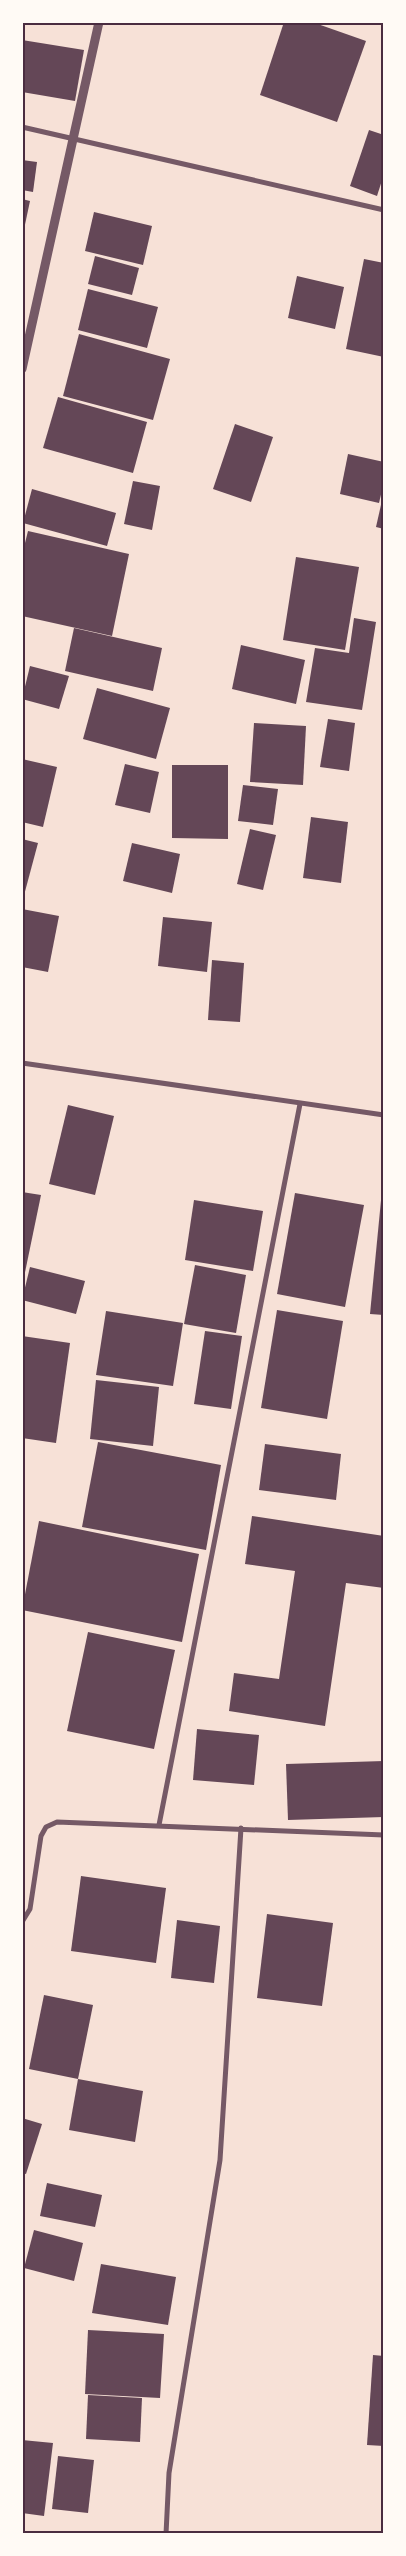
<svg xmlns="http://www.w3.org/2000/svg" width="406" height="2556" font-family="'Roboto Condensed',sans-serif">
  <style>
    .building { fill: #644757 }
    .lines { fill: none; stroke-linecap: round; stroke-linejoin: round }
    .minor { stroke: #755966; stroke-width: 5 }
    .tertiary { stroke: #755966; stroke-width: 9 }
    .neatline { fill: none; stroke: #4a2c40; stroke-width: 2 }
  </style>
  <rect width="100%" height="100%" fill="#f7e1d7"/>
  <g class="building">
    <polygon points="284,22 312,22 366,41 337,122 260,95"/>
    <polygon points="22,40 84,50 75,101 22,92"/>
    <polygon points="369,130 384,135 384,174 377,196 350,186"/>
    <polygon points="22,160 37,162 33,192 22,190"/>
    <polygon points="22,199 30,201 23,234 22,234"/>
    <polygon points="94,212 152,226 143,265 85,251"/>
    <polygon points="95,256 139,268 132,295 88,284"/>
    <polygon points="364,259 384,263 384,357 346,349"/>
    <polygon points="297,276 344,287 335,329 288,318"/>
    <polygon points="88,289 158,307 147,348 78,330"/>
    <polygon points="79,334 170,359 153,420 63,396"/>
    <polygon points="58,397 147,422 133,473 43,448"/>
    <polygon points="235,424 273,437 251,502 213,489"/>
    <polygon points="348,454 384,462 384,482 379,503 340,494"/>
    <polygon points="133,481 160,486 152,530 124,524"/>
    <polygon points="32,489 116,513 107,546 23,523"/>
    <polygon points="383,496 384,496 384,529 376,527"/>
    <polygon points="28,531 129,554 112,636 22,616 22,555"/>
    <polygon points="296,557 359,567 345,650 283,640"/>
    <polygon points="354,618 376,622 362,710 306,702 315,648 349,653"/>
    <polygon points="74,628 162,648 153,691 65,671"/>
    <polygon points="241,645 305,660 296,704 232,689"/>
    <polygon points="30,666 69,676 59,709 22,699"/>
    <polygon points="97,688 170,708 156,759 83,739"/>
    <polygon points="328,719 355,723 349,771 320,767"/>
    <polygon points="254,723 306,726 303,785 250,782"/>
    <polygon points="22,759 57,767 43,827 22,822"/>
    <polygon points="125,764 159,772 150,813 115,805"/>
    <polygon points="172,765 228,765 228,839 172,838"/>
    <polygon points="243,785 278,789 273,825 238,821"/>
    <polygon points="311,817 348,822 341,883 303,878"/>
    <polygon points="250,829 276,835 263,890 237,884"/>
    <polygon points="22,839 38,843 23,899 22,898"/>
    <polygon points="132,843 180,854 172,893 123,881"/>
    <polygon points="22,909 59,916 48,972 22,967"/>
    <polygon points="163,917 212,922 207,972 158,966"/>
    <polygon points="212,960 244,963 240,1022 208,1020"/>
    <polygon points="68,1105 114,1116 95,1195 49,1184"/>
    <polygon points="382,1190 384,1190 384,1315 370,1314"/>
    <polygon points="22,1192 41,1195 23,1282 22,1282"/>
    <polygon points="295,1193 364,1205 345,1307 277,1294"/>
    <polygon points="194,1200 263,1211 253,1271 185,1260"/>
    <polygon points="195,1265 246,1275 236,1333 184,1324"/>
    <polygon points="30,1267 85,1281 76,1314 22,1300"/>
    <polygon points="277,1310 343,1321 327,1419 261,1408"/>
    <polygon points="106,1311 183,1323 173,1386 96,1375"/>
    <polygon points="205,1331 242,1336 231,1409 194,1404"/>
    <polygon points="22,1336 70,1343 56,1443 22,1438"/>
    <polygon points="96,1380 159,1387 153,1446 90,1439"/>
    <polygon points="98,1442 221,1465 206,1550 82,1527"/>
    <polygon points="265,1444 341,1454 336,1500 259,1490"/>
    <polygon points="252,1516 384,1536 384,1588 346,1583 325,1726 229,1711 234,1673 279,1679 295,1571 245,1564"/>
    <polygon points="39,1521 199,1554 182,1642 22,1610"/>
    <polygon points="88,1632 175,1650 154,1749 67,1731"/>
    <polygon points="197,1729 259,1735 254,1785 193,1780"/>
    <polygon points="384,1761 384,1817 288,1820 286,1764"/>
    <polygon points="81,1876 166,1888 156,1963 71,1951"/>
    <polygon points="267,1914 333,1923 322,2006 257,1998"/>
    <polygon points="177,1920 220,1926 214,1983 171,1978"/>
    <polygon points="44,1995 93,2005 78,2079 29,2069"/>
    <polygon points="78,2079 143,2091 135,2142 69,2130"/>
    <polygon points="22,2118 42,2124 26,2174 22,2173"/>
    <polygon points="47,2183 102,2195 95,2227 40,2216"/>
    <polygon points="34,2230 83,2243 74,2281 24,2268"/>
    <polygon points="101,2264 176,2277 168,2325 92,2313"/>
    <polygon points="88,2330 164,2334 160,2398 85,2394"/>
    <polygon points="373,2355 384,2356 384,2446 367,2445"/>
    <polygon points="88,2395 142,2398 140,2442 86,2439"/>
    <polygon points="22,2440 53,2443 44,2516 22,2513"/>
    <polygon points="58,2456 94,2460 88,2513 52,2509"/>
  </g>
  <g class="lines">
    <g class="minor">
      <polyline points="22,127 384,210"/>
      <polyline points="22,1063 384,1115"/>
      <polyline points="159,1825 300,1104"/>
      <polyline points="22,1922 30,1909 41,1836 46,1827 57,1822 384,1835"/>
      <polyline points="166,2534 169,2473 220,2160 241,1828"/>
    </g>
    <polyline class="tertiary" points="22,369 99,22"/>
  </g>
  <rect width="406" height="2556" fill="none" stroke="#fffaf5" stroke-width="48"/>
  <rect x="24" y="24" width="358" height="2508" class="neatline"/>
</svg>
